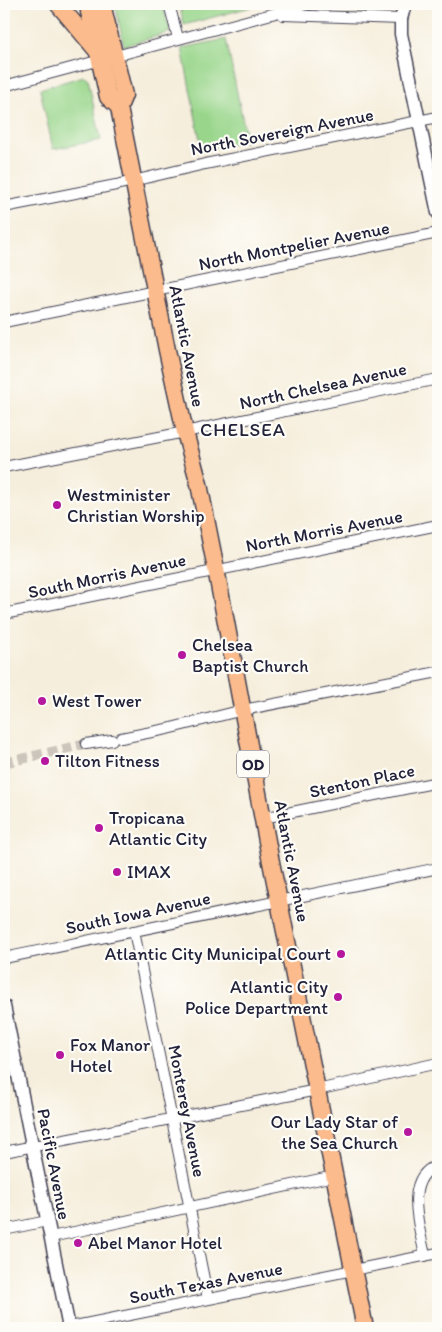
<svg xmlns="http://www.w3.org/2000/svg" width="442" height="1332" font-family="Itim,sans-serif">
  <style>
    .green { fill: #99d68b; stroke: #5e7c63 }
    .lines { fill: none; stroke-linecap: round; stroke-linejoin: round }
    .minor-tunnel { stroke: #ccc5bc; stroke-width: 10; stroke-dasharray: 10 5; stroke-linecap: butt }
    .minor-casing { stroke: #424153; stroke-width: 12 }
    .tertiary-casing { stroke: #424153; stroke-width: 15 }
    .primary-casing { stroke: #424153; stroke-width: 19 }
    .trunk-casing { stroke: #424153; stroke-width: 19 }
    .minor { stroke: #fff; stroke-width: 10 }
    .tertiary { stroke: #fff; stroke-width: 12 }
    .primary { stroke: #fbbb8c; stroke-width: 16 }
    .trunk { stroke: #fbbb8c; stroke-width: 16 }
    .poi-dot { fill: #b5179e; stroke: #fdfcf7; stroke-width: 2 }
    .labels { text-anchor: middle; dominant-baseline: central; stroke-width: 4.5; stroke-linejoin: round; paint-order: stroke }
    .shield { fill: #fdfcf7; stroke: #646373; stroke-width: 1 }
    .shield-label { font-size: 16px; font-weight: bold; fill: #22223b }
    .street-label { font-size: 18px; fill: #22223b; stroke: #fdfcf7 }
    .poi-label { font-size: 18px; fill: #22223b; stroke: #fdfcf7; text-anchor: start }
    .neighbourhood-label { font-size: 19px; letter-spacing: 1px; fill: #22223b; stroke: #fdfcf7 }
  </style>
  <rect width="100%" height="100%" fill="#fdfcf7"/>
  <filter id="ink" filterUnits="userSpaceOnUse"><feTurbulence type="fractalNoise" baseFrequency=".02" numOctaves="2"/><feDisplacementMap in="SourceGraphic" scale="10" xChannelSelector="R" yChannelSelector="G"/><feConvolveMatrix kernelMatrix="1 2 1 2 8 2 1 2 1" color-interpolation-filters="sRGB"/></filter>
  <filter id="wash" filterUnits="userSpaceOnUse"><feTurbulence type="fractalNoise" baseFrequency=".0096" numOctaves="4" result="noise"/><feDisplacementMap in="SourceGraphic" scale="20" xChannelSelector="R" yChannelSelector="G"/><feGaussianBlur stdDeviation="1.12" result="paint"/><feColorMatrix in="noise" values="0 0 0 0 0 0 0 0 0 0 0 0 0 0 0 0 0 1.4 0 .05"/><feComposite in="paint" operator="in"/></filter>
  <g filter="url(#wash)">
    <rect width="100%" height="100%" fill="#f6eedc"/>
    <g class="green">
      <polygon points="115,4 162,4 171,32 124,46"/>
      <polygon points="179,4 262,4 184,25"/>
      <polygon points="331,4 389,4 386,14 324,10 323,7"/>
      <polygon points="226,39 247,141 202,150 182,48"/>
      <polygon points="84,76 88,79 101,140 53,149 40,89"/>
    </g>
  </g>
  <g filter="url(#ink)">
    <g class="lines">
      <polyline class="minor-tunnel" points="4,763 86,744"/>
      <g class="minor-casing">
        <g id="minor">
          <polyline points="169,4 178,38"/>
          <polyline points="283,15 401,19"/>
          <polyline points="4,86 309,4"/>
          <polyline points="4,207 116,185 205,164 438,117"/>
          <polyline points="4,322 438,233"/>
          <polyline points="4,467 185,432 438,379"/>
          <polyline points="4,614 438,525"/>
          <polyline points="121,738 167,729 243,710 438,672"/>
          <polyline points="86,744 112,740"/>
          <polyline points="263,818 438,782"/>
          <polyline points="134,931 208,1299"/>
          <polyline points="4,958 438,868"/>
          <polyline points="4,1152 317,1090 438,1063"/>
          <polyline points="4,1230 47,1221"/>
          <polyline points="51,1237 334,1176"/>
          <path d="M425,1256C420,1228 402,1178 438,1165"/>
          <polyline points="65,1328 438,1253"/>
        </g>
      </g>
      <g class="tertiary-casing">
        <g id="tertiary">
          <polyline points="405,4 401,19 401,34 438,213"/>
          <polyline points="4,1006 69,1328"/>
        </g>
      </g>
      <g class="primary-casing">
        <polyline id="primary" points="58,4 99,53"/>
      </g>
      <g class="trunk-casing">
        <g id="trunk">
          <polyline points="90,4 89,12 108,97 119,107 120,113 167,350 185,432 199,484 216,569 270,857 365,1328"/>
          <polyline points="102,4 124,95 119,107"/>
        </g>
      </g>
      <use href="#minor" class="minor"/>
      <use href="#tertiary" class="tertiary"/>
      <use href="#primary" class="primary"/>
      <use href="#trunk" class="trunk"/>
    </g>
  </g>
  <g class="poi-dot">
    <circle cx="57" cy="505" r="5"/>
    <circle cx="182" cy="655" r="5"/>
    <circle cx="42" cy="701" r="5"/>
    <circle cx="45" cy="761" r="5"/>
    <circle cx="99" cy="828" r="5"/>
    <circle cx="117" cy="872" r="5"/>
    <circle cx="341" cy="954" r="5"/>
    <circle cx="338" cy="997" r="5"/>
    <circle cx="60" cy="1055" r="5"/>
    <circle cx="408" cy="1132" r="5"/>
    <circle cx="78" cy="1243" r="5"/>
  </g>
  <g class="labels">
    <rect class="shield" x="237" y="750.5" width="32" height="27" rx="4"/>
    <g class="shield-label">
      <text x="253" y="764">OD</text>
    </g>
    <g class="street-label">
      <text transform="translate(282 132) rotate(-11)">North Sovereign Avenue</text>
      <text transform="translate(294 246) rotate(-11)">North Montpelier Avenue</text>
      <text transform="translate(187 346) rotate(79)">Atlantic Avenue</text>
      <text transform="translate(323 386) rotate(-12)">North Chelsea Avenue</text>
      <text transform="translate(324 531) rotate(-11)">North Morris Avenue</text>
      <text transform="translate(107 576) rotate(-12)">South Morris Avenue</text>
      <text transform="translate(362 781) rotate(-12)">Stenton Place</text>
      <text transform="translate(292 861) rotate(79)">Atlantic Avenue</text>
      <text transform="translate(138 913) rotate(-12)">South Iowa Avenue</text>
      <text transform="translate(187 1111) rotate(79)">Monterey Avenue</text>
      <text transform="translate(54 1164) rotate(79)">Pacific Avenue</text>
      <text transform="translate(206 1283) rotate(-11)">South Texas Avenue</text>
    </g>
    <g class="poi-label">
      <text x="67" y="495">Westminister<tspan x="67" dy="21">Christian Worship</tspan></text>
      <text x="192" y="645">Chelsea<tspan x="192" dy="21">Baptist Church</tspan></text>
      <text x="52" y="701">West Tower</text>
      <text x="55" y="761">Tilton Fitness</text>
      <text x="109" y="818">Tropicana<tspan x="109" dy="21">Atlantic City</tspan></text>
      <text x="127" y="872">IMAX</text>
      <text x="331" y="954" text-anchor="end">Atlantic City Municipal Court</text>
      <text x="328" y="987" text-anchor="end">Atlantic City<tspan x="328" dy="21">Police Department</tspan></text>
      <text x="70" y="1045">Fox Manor<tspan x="70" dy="21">Hotel</tspan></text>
      <text x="398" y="1122" text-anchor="end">Our Lady Star of<tspan x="398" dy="21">the Sea Church</tspan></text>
      <text x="88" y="1243">Abel Manor Hotel</text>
    </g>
    <g class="neighbourhood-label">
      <text x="243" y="429">CHELSEA</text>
    </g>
  </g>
  <rect width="442" height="1332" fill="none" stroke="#fdfcf7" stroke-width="20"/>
</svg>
